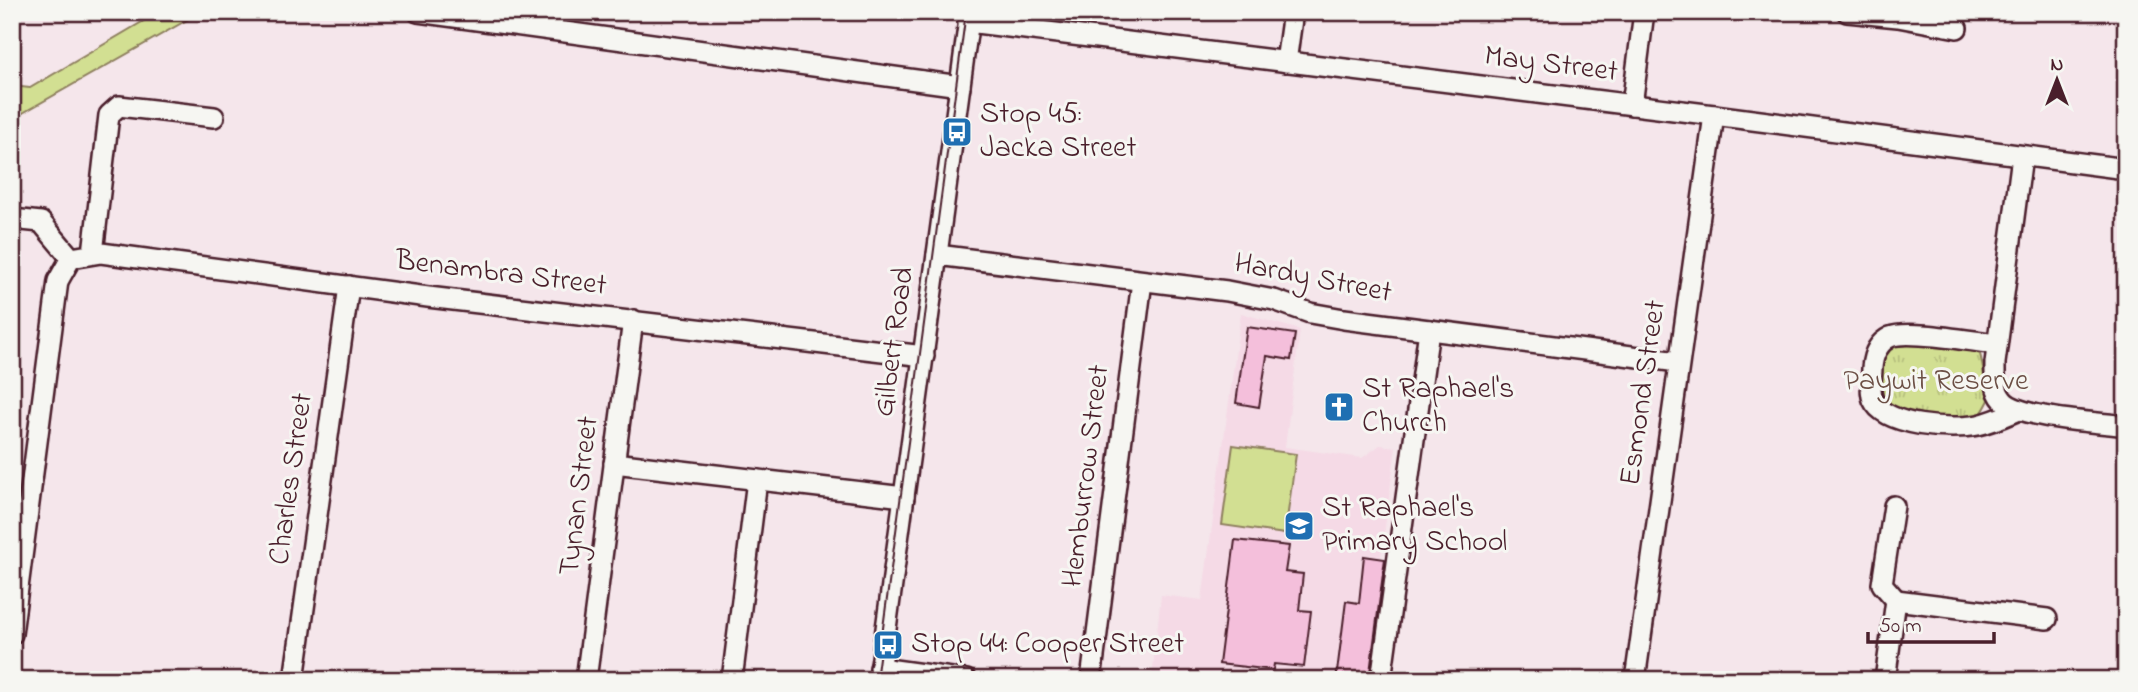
<svg xmlns="http://www.w3.org/2000/svg" width="2138" height="692" font-family="'Indie Flower',sans-serif">
  <style>
    .built { fill: #f5dae6 }
    .grass { fill: #d2df92; stroke: #8e7f5e; stroke-width: 2 }
    .park { fill: url(#park-tufts); stroke: #8e7f5e; stroke-width: 2 }
    .building { fill: #f4bfdb; stroke: #4a1f2b; stroke-width: 2 }
    .lines { fill: none; stroke-linecap: round; stroke-linejoin: round }
    .minor-casing { stroke: #4a1f2b; stroke-width: 24 }
    .minor { stroke: #f6f6f2; stroke-width: 19 }
    .tram { stroke: #4a1f2b; stroke-width: 2 }
    .labels { text-anchor: middle; dominant-baseline: central; stroke-width: 6; stroke-linejoin: round; paint-order: stroke }
    .street-label { font-size: 30px; fill: #4a1f2b; stroke: #f6f6f2 }
    .poi-label { font-size: 30px; fill: #4a1f2b; stroke: #f6f6f2; text-anchor: start }
    .park-label { font-size: 30px; fill: #6c4f45; stroke: #f6f6f2 }
  </style>
  <defs>
    <pattern id="park-tufts" width="24" height="20" patternUnits="userSpaceOnUse" patternTransform="scale(1.75)"><rect width="24" height="20" fill="#d2df92"/><path d="M3 7l-1-3M5 7V3M7 7l1-3M15 17l-1-3M17 17v-4M19 17l1-3" fill="none" stroke="#b6bf7e"/></pattern>
  </defs>
  <rect width="100%" height="100%" fill="#f5e6eb"/>
  <filter id="ink" filterUnits="userSpaceOnUse"><feTurbulence type="fractalNoise" baseFrequency=".0143" numOctaves="2"/><feDisplacementMap in="SourceGraphic" scale="14" xChannelSelector="R" yChannelSelector="G"/><feConvolveMatrix kernelMatrix="1 2 1 2 8 2 1 2 1" color-interpolation-filters="sRGB"/></filter>
  <g filter="url(#ink)">
    <polygon class="built" points="1241,313 1300,330 1285,447 1362,458 1380,445 1396,447 1364,680 1168,680 1152,678 1161,595 1202,600"/>
    <g class="grass">
      <polygon points="159,12 201,12 12,119 12,86 30,88"/>
      <polygon points="1233,445 1296,454 1285,534 1222,525"/>
    </g>
    <path class="park" d="M1901,342L1970,349L1980,354C1984,369 1984,384 1989,400C1985,408 1981,417 1971,420C1964,422 1952,418 1944,417C1912,414 1881,417 1880,376C1880,357 1883,351 1901,342Z"/>
    <g class="building">
      <polygon points="1247,327 1295,334 1291,360 1267,356 1259,407 1236,403"/>
      <polygon points="1235,540 1289,546 1285,572 1303,574 1299,610 1311,611 1304,667 1274,664 1273,670 1219,664"/>
      <polygon points="1364,556 1385,559 1369,680 1336,680 1346,601 1359,603"/>
    </g>
    <g class="lines">
      <g class="minor-casing">
        <g id="minor">
          <polyline points="418,12 960,86"/>
          <polyline points="1847,12 1898,17 1957,28"/>
          <polyline points="968,22 1714,115 2126,169"/>
          <polyline points="1286,62 1293,12"/>
          <polyline points="1632,105 1644,12"/>
          <path d="M2022,156L1995,363C1995,376 1994,390 2003,400C2019,419 2099,422 2126,426"/>
          <polyline points="12,219 41,222 71,258"/>
          <polyline points="93,253 109,115 119,106 214,117"/>
          <polyline points="937,255 1227,291 1274,300 1310,313 1344,319 1678,362"/>
          <polyline points="71,258 101,253 428,297 924,356"/>
          <path d="M1997,344C1975,342 1908,329 1890,337C1878,343 1873,355 1872,368C1872,378 1869,390 1873,400C1885,427 1953,430 1978,425C1992,422 2005,416 2019,410"/>
          <polyline points="614,463 904,497"/>
          <polyline points="1894,506 1882,584 1896,600"/>
          <polyline points="12,634 58,281 71,258"/>
          <polyline points="880,668 966,680"/>
          <polyline points="294,680 349,286"/>
          <polyline points="586,680 633,320"/>
          <polyline points="732,680 757,480"/>
          <polyline points="879,680 970,12"/>
          <polyline points="1091,680 1142,281"/>
          <polyline points="1381,680 1429,330"/>
          <polyline points="1635,680 1714,115"/>
          <polyline points="1885,680 1896,600 2047,619"/>
        </g>
      </g>
      <use href="#minor" class="minor"/>
      <polyline class="tram" points="876,680 966,12"/>
    </g>
  </g>
  <defs>
    <g id="bus-square" transform="scale(1.575)"><rect x="-9" y="-9" width="18" height="18" rx="4" fill="#1f6fb2" stroke="#f6f6f2"/><path d="M-5-6H5V4H4V6H2V4H-2V6H-4V4H-5ZM-3.5-4V0h7V-4ZM-3.5 1.2v1.5H-2V1.2ZM2 1.2v1.5H3.5V1.2Z" fill="#fff"/></g>
    <g id="church-square" transform="scale(1.575)"><rect x="-9" y="-9" width="18" height="18" rx="4" fill="#1f6fb2" stroke="#f6f6f2"/><path d="M-1.2-6h2.4v3.5h3.3v2.4h-3.3V6h-2.4V-.1h-3.3v-2.4h3.3Z" fill="#fff"/></g>
    <g id="school-square" transform="scale(1.575)"><rect x="-9" y="-9" width="18" height="18" rx="4" fill="#1f6fb2" stroke="#f6f6f2"/><path d="M0-5L7-2L0 1L-7-2ZM-4 1L0 2.5L4 1V4Q0 6-4 4Z" fill="#fff"/></g>
  </defs>
  <g fill-rule="evenodd">
    <use href="#bus-square" x="957" y="132"/>
    <use href="#church-square" x="1339" y="407"/>
    <use href="#school-square" x="1299" y="526"/>
    <use href="#bus-square" x="888" y="645"/>
  </g>
  <g class="labels">
    <g class="street-label">
      <text transform="translate(1551 65) rotate(7)">May Street</text>
      <text transform="translate(501 274) rotate(7)">Benambra Street</text>
      <text transform="translate(1313 279) rotate(11)">Hardy Street</text>
      <text transform="translate(895 342) rotate(-82)">Gilbert Road</text>
      <text transform="translate(1644 393) rotate(-82)">Esmond Street</text>
      <text transform="translate(1087 476) rotate(-83)">Hemburrow Street</text>
      <text transform="translate(292 479) rotate(-82)">Charles Street</text>
      <text transform="translate(580 496) rotate(-83)">Tynan Street</text>
    </g>
    <g class="poi-label">
      <text x="980" y="115">Stop 45:<tspan x="980" dy="34">Jacka Street</tspan></text>
      <text x="1362" y="390">St Raphael's<tspan x="1362" dy="34">Church</tspan></text>
      <text x="1322" y="509">St Raphael's<tspan x="1322" dy="34">Primary School</tspan></text>
      <text x="911" y="645">Stop 44: Cooper Street</text>
    </g>
    <g class="park-label">
      <text x="1936" y="382">Paywit Reserve</text>
    </g>
  </g>
  <rect width="2138" height="692" fill="none" stroke="#f6f6f2" stroke-width="42"/>
  <rect x="21" y="21" width="2096" height="650" fill="none" stroke="#4a1f2b" stroke-width="2.5" filter="url(#ink)"/>
  <g transform="translate(2057 80)" stroke="#f6f6f2" stroke-width="5" paint-order="stroke">
  <path d="M0-5L12 26L0 18L-12 26Z" fill="#4a1f2b"/>
  <text y="-10" font-size="19" font-weight="bold" text-anchor="middle" fill="#4a1f2b">N</text>
  </g>
  <path d="M1868 632v10h126v-10" fill="none" stroke="#4a1f2b" stroke-width="3.5"/>
  <text x="1879" y="632" font-size="21" fill="#4a1f2b" stroke="#f6f6f2" stroke-width="5" paint-order="stroke">50 m</text>
</svg>
